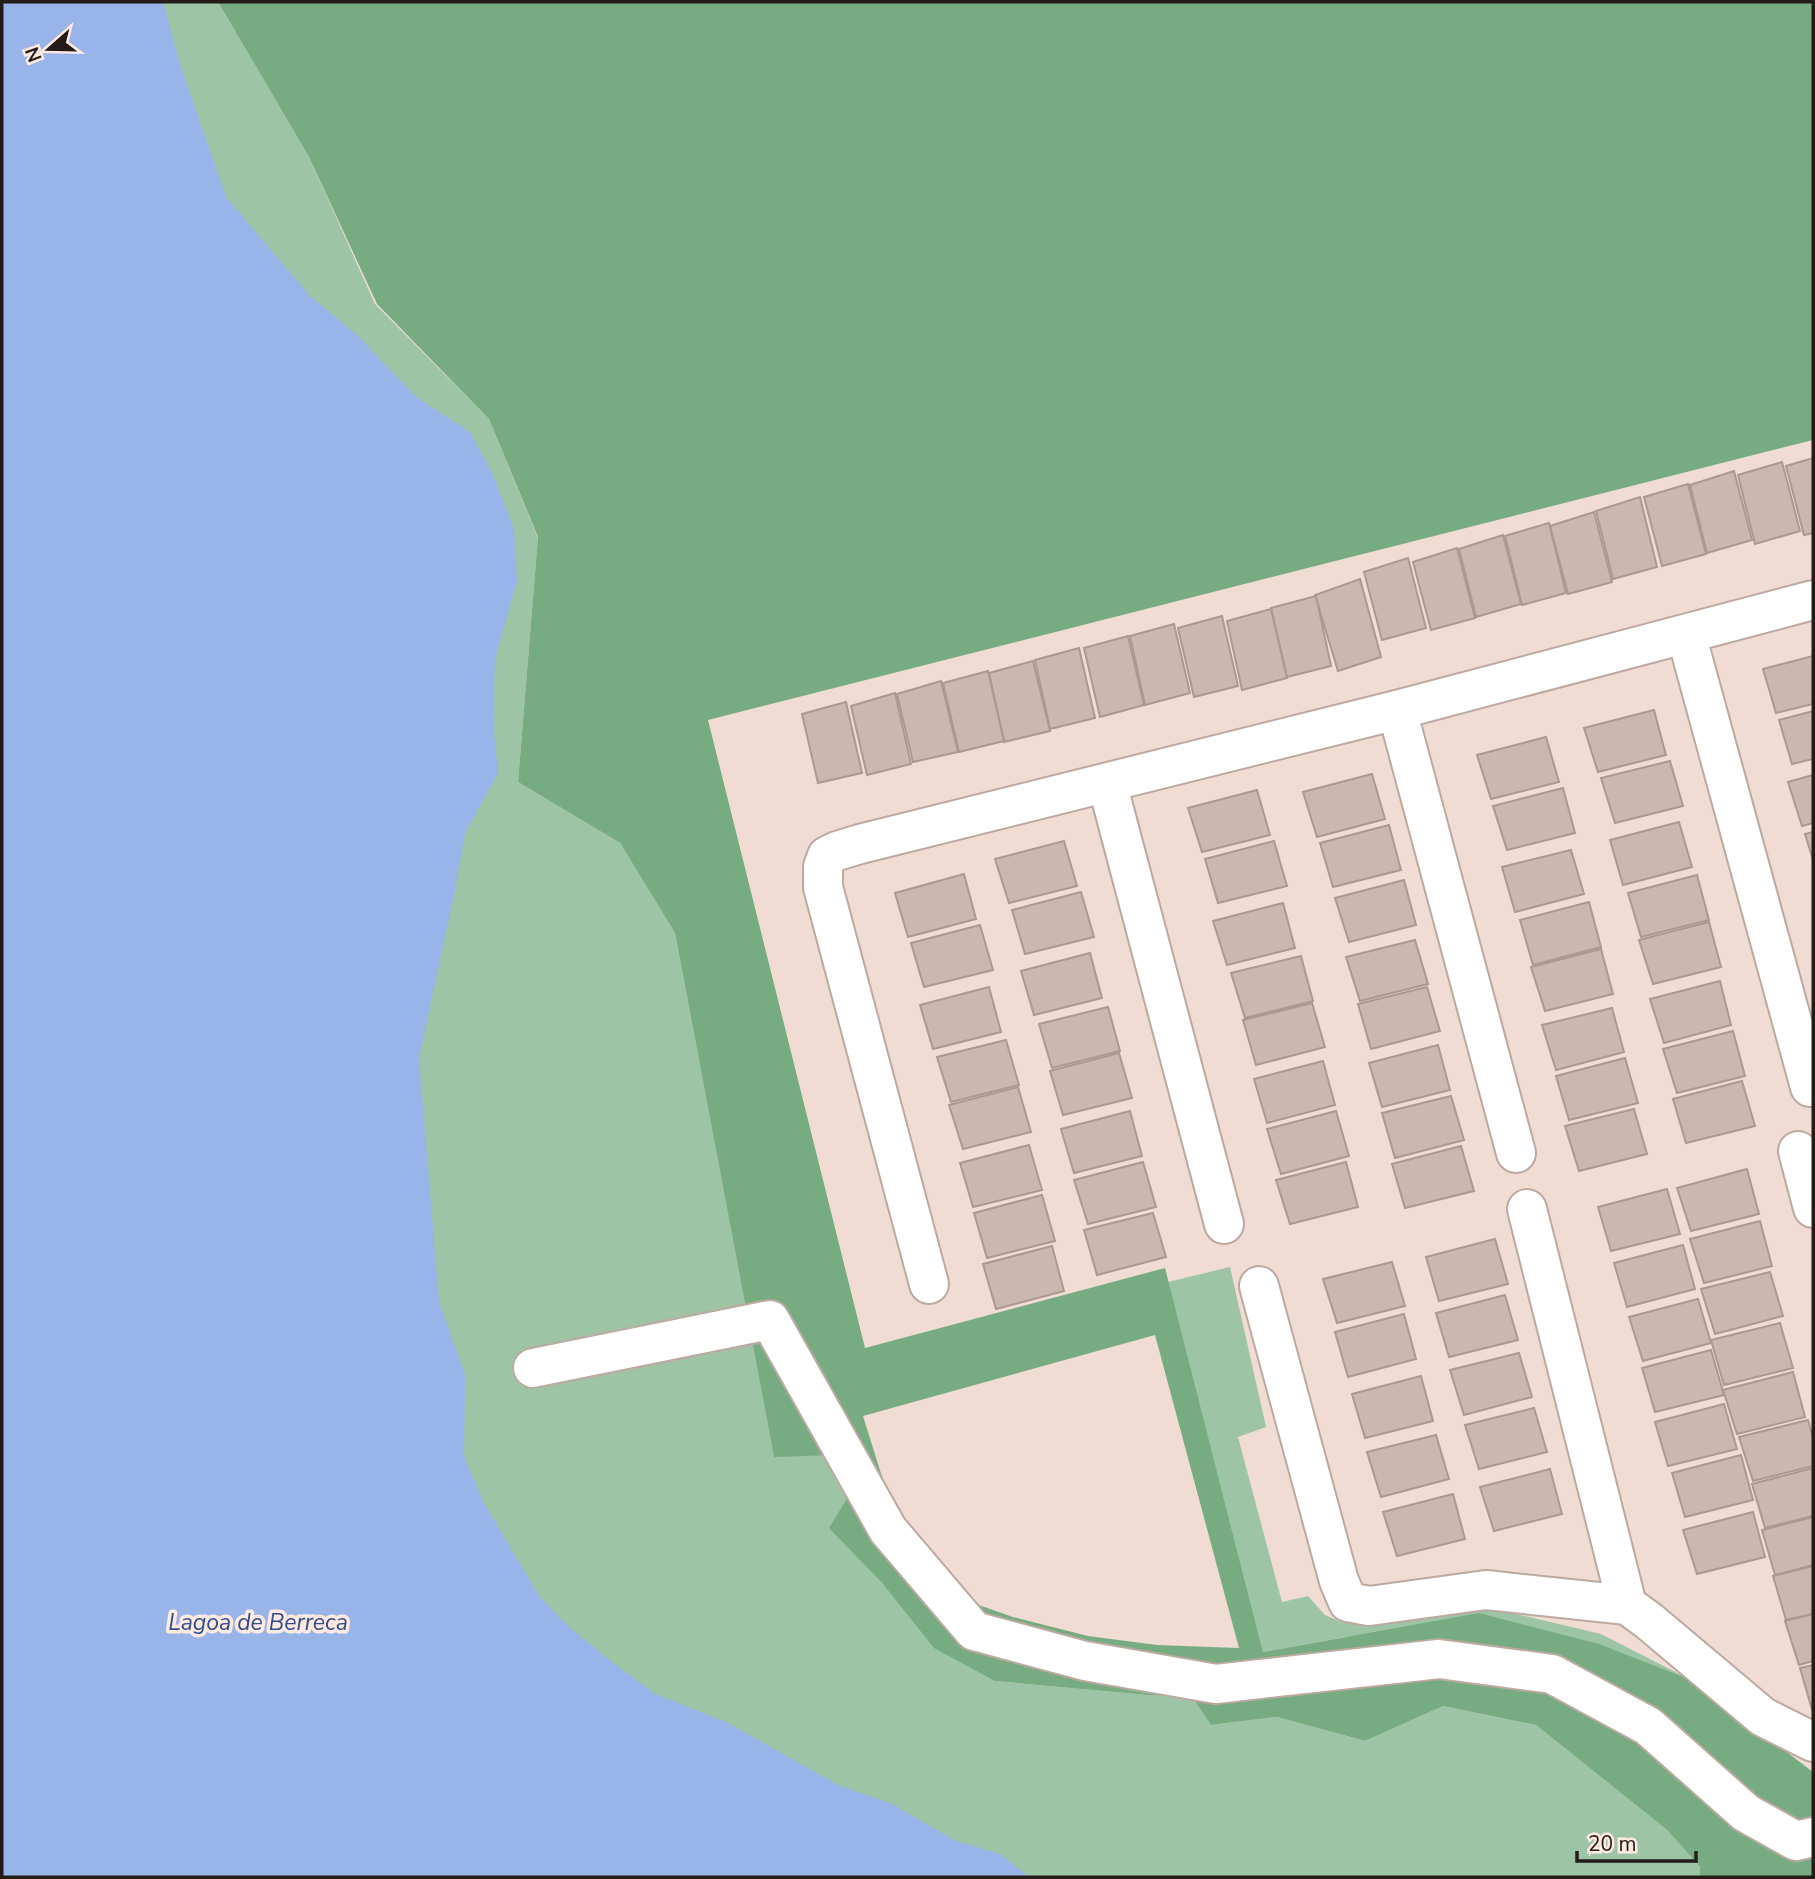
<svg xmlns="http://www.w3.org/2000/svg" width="1815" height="1879" font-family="'Nunito Sans',sans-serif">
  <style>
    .green { fill: #9dc5a5 }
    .forest { fill: #77ac82; fill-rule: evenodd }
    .water { fill: #98b4e9 }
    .building { fill: #ccb7ae; stroke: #ab988f; stroke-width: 2 }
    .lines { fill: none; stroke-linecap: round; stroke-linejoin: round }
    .minor-casing { stroke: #bda9a0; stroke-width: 42 }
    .minor { stroke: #fff; stroke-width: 38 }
    .labels { text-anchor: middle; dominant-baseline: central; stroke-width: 7; stroke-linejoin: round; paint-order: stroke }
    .water-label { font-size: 23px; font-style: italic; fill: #2e4e8d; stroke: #ffe9e0 }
  </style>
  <rect width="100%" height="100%" fill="#f1dcd3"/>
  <g class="green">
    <polygon points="2,2 218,2 309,157 375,304 489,419 538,538 518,782 620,843 675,933 774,1456 838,1455 849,1495 830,1528 883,1584 995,1681 1147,1695 1191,1696 1211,1725 1277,1717 1365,1741 1443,1706 1536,1725 1667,1830 1700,1867 1700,1877 2,1877"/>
    <polygon points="1230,1267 1266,1427 1238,1437 1282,1602 1308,1596 1325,1615 1341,1622 1478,1605 1601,1634 1691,1680 1345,1637 1263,1652 1168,1282"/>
  </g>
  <path class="forest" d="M218,2H1813V440L708,720L865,1348L1165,1268L1263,1652L1479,1613L1599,1644L1691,1680L1813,1772V1877H1700V1867L1667,1830L1536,1725L1443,1706L1365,1741L1277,1717L1211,1725L1191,1696L1147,1695L995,1681L934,1648L883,1584L829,1528L849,1495L838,1455L774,1457L675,933L620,843L518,782L538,537L489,419L377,304L309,157ZM1155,1335L1239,1648H1238L1157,1645L1088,1636L1013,1617L973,1603L893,1512L863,1416Z"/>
  <polygon class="water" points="2,2 163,2 180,64 226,197 310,296 358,336 416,397 470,432 493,475 514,529 517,581 495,659 493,722 498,773 465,833 454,895 419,1058 439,1302 465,1375 464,1457 484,1503 539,1596 570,1628 612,1662 655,1694 726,1722 840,1786 890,1803 956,1841 1000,1854 1029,1877 2,1877"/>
  <g class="building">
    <polygon points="1813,458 1813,533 1804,535 1786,466"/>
    <polygon points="1782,462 1800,531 1755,544 1738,475"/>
    <polygon points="1734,471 1752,540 1707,553 1690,485"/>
    <polygon points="1688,484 1706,554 1662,566 1644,497"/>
    <polygon points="1640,497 1657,567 1613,579 1596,511"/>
    <polygon points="1594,512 1612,582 1568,594 1550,526"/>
    <polygon points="1549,523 1566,593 1522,605 1505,536"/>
    <polygon points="1503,535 1521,604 1476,617 1459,549"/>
    <polygon points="1457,548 1475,618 1431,630 1413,562"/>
    <polygon points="1408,558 1426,628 1382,640 1364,572"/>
    <polygon points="1360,579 1381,657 1338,671 1315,595"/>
    <polygon points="1316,596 1331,666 1287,677 1271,608"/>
    <polygon points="1271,609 1287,678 1242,690 1227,621"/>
    <polygon points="1222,616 1238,686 1194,697 1178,628"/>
    <polygon points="1174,624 1190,693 1145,705 1130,636"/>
    <polygon points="1128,636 1144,705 1100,717 1084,648"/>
    <polygon points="1079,648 1095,718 1050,729 1035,660"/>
    <polygon points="1813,656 1813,704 1776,713 1763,669"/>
    <polygon points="1033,661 1050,731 1004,742 989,673"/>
    <polygon points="988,671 1004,741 959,752 943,683"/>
    <polygon points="941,681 958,752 913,762 897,694"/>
    <polygon points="895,693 911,764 867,775 851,706"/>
    <polygon points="846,702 862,773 818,783 802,714"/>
    <polygon points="1654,710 1666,755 1598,772 1584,728"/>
    <polygon points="1813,711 1813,759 1792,764 1779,720"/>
    <polygon points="1546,737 1559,782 1491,799 1477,755"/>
    <polygon points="1670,761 1683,806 1615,823 1601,778"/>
    <polygon points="1372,774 1385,819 1317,837 1303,792"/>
    <polygon points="1813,775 1813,823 1802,826 1788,782"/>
    <polygon points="1563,788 1575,833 1507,850 1493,806"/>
    <polygon points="1257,790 1270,835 1202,852 1188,808"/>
    <polygon points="1679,822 1692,867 1623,885 1610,840"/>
    <polygon points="1389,825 1401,870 1333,887 1320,843"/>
    <polygon points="1813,832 1813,860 1805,834"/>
    <polygon points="1064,841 1077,886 1009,903 995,859"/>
    <polygon points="1274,841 1287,886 1218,903 1205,859"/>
    <polygon points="1571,850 1584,894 1515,912 1502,867"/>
    <polygon points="964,874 976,919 908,937 895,893"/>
    <polygon points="1697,875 1709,920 1641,937 1628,893"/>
    <polygon points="1404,880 1416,925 1349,942 1335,898"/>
    <polygon points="1081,892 1094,937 1025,954 1012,910"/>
    <polygon points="1589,902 1601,947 1533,965 1520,920"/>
    <polygon points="1283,903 1295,948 1227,965 1213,921"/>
    <polygon points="1709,922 1721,967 1653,984 1639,940"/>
    <polygon points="980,925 993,970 924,987 911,943"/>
    <polygon points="1415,940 1428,984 1360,1001 1346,957"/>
    <polygon points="1601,949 1613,994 1545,1011 1531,967"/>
    <polygon points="1090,953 1102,998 1034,1015 1021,971"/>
    <polygon points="1301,956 1313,1001 1245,1018 1231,973"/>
    <polygon points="1720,981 1731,1025 1664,1043 1650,999"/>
    <polygon points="989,987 1001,1032 933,1049 920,1005"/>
    <polygon points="1427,987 1440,1031 1371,1049 1358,1004"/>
    <polygon points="1312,1003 1325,1047 1256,1065 1243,1020"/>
    <polygon points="1108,1007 1120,1051 1052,1068 1039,1024"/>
    <polygon points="1612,1008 1624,1052 1556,1070 1542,1025"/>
    <polygon points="1733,1031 1745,1076 1677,1093 1663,1049"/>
    <polygon points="1006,1040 1019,1085 951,1102 937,1057"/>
    <polygon points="1438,1045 1450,1090 1382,1107 1369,1063"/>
    <polygon points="1119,1053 1132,1098 1063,1115 1050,1071"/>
    <polygon points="1625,1058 1638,1103 1569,1120 1556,1076"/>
    <polygon points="1323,1061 1335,1105 1267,1123 1254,1079"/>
    <polygon points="1742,1081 1755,1126 1686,1143 1673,1099"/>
    <polygon points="1018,1087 1031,1132 963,1149 949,1105"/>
    <polygon points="1451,1096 1464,1140 1395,1158 1382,1113"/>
    <polygon points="1634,1109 1647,1154 1579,1171 1565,1126"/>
    <polygon points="1130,1111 1142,1156 1074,1173 1061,1129"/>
    <polygon points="1336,1111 1349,1156 1281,1174 1267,1129"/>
    <polygon points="1029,1145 1042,1190 973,1207 960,1163"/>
    <polygon points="1461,1146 1474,1191 1405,1208 1392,1164"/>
    <polygon points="1143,1162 1156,1207 1088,1224 1074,1180"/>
    <polygon points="1346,1162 1358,1207 1290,1224 1276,1180"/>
    <polygon points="1747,1169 1759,1214 1691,1231 1677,1188"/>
    <polygon points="1667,1189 1680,1234 1611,1251 1598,1207"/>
    <polygon points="1042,1195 1055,1241 987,1258 974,1213"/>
    <polygon points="1153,1213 1166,1257 1097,1275 1084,1230"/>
    <polygon points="1760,1221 1772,1266 1704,1283 1690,1239"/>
    <polygon points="1495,1239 1508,1284 1439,1301 1426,1257"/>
    <polygon points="1683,1245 1695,1289 1627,1307 1614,1263"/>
    <polygon points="1052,1246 1064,1291 996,1309 983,1264"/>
    <polygon points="1392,1262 1405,1306 1337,1323 1323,1279"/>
    <polygon points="1770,1272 1783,1316 1715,1334 1701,1289"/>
    <polygon points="1505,1295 1518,1340 1449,1357 1436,1313"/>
    <polygon points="1698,1299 1711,1343 1643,1361 1629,1317"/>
    <polygon points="1404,1314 1416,1359 1348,1377 1335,1332"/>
    <polygon points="1780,1323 1793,1368 1724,1385 1711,1340"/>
    <polygon points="1711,1350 1724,1395 1655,1412 1642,1368"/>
    <polygon points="1519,1353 1532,1397 1464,1415 1450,1370"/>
    <polygon points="1793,1372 1805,1417 1737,1434 1723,1390"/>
    <polygon points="1421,1376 1433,1421 1365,1438 1352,1394"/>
    <polygon points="1724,1404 1737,1449 1668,1466 1655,1422"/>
    <polygon points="1534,1408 1547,1452 1479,1469 1465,1425"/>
    <polygon points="1808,1420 1813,1438 1813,1466 1753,1481 1739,1437"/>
    <polygon points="1436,1435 1449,1479 1381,1497 1367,1452"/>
    <polygon points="1741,1455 1753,1500 1685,1517 1672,1473"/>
    <polygon points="1813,1468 1813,1516 1765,1528 1752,1484"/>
    <polygon points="1550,1469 1562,1514 1494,1531 1480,1487"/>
    <polygon points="1453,1494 1465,1539 1397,1556 1383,1512"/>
    <polygon points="1753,1512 1765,1557 1697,1574 1683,1530"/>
    <polygon points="1813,1517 1813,1565 1775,1575 1762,1530"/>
    <polygon points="1813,1566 1813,1614 1786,1620 1773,1576"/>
    <polygon points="1813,1614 1813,1661 1799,1665 1785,1621"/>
    <polygon points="1813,1665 1813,1713 1800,1668"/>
  </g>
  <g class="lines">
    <g class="minor-casing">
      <g id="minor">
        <polyline points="1686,634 1810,1087"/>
        <polyline points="1397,710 1516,1153"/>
        <polyline points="1107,783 1224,1224"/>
        <polyline points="1798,1151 1813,1208"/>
        <polyline points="1527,1209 1627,1605"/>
        <polyline points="929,1284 823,887 823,867 827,856 837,851 860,844 1397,710 1813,600"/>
        <polyline points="1259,1286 1339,1581 1348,1602 1369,1606 1486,1590 1627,1605 1649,1621 1763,1717 1813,1742"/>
        <polyline points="533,1368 770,1320 888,1530 974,1631 1085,1661 1216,1684 1439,1659 1552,1674 1648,1726 1746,1813 1796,1841 1813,1837"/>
      </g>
    </g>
    <use href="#minor" class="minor"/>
  </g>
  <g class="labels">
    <g class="water-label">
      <text x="258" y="1622">Lagoa de Berreca</text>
    </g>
  </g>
  <rect width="1815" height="1879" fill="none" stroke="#231c18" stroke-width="7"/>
  <g transform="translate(49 49) rotate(250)" stroke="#ffe9e0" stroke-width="5" paint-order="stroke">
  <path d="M0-5L12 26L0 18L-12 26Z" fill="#231c18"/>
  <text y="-10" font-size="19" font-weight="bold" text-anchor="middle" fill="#231c18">N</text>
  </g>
  <path d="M1577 1851v10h119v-10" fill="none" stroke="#231c18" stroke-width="3.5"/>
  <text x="1588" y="1851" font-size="21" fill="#231c18" stroke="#ffe9e0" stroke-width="5" paint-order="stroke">20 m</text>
</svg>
